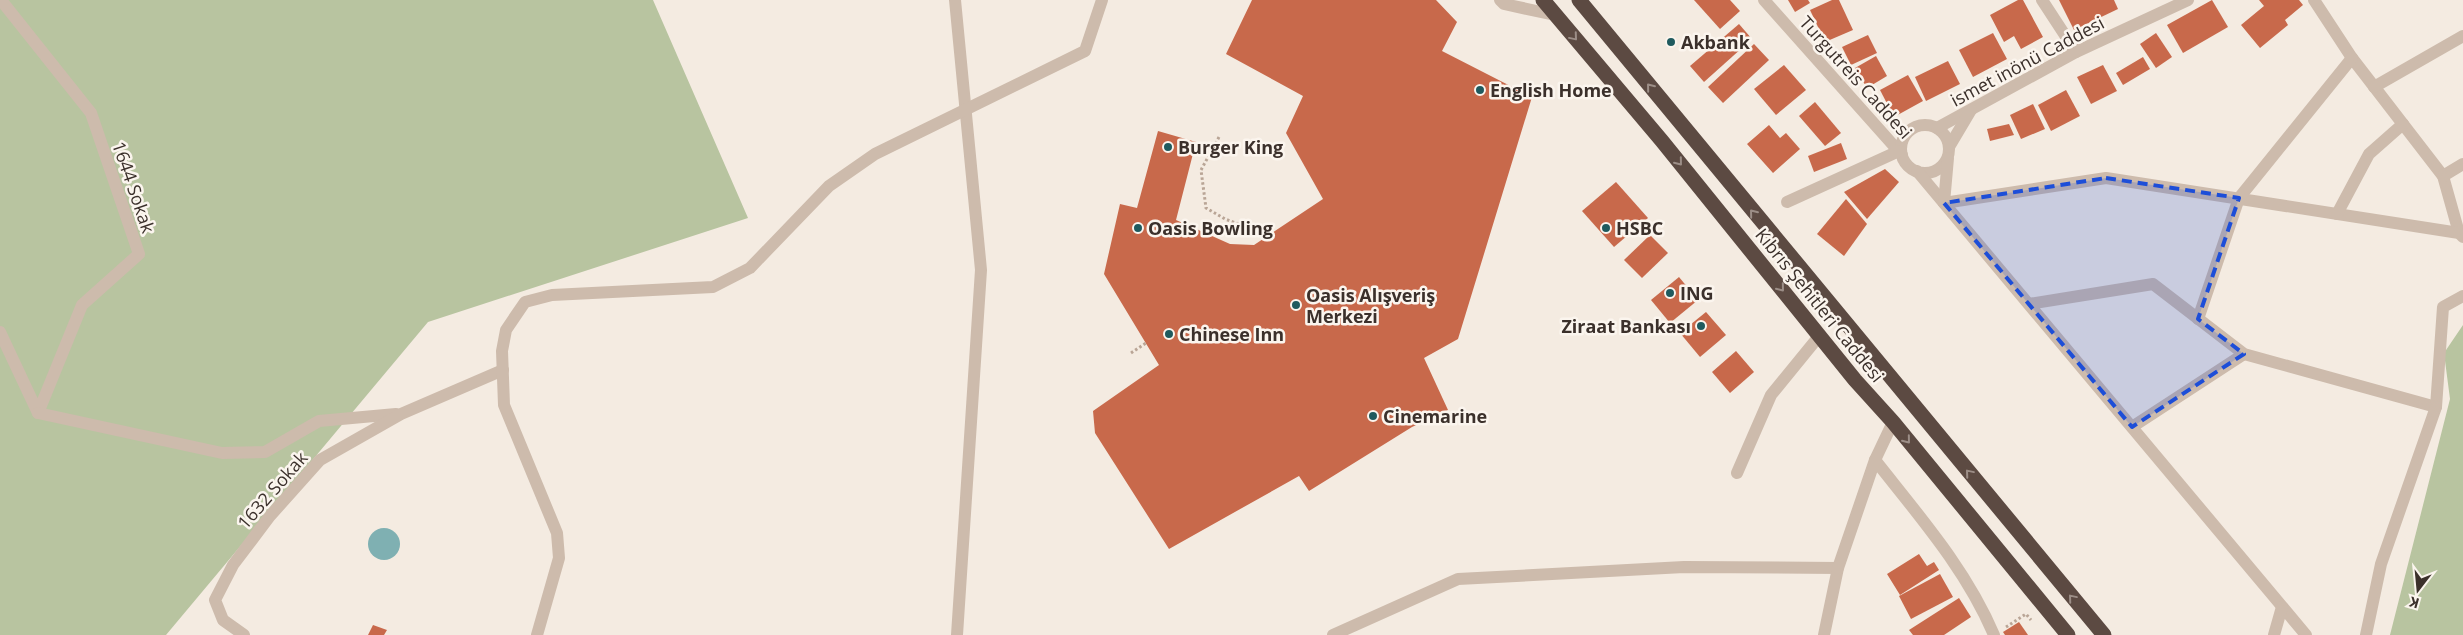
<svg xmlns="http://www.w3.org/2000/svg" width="2463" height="635" font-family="'Open Sans',sans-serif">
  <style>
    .green { fill: #b8c4a0 }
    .water { fill: #7fb0b2 }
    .building { fill: #c8694b }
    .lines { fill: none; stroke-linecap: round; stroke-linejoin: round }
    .path { stroke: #b9a596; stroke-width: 3; stroke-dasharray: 2.5 2.5; stroke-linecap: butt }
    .minor { stroke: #cdbbac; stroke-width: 12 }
    .highway { stroke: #5c4a42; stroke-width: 15 }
    .oneway { stroke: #9c8e87 }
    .marked { fill: #1d4ed8; fill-opacity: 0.2; stroke: #1d4ed8; stroke-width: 4; stroke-dasharray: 10 6; stroke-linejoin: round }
    .poi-dot { fill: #1f5a5e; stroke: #fbf5ee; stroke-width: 2 }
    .labels { text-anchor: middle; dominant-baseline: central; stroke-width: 5; stroke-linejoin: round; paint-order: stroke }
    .poi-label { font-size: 18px; font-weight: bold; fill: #3b302b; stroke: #fbf5ee; text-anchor: start }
    .street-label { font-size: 18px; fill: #3b302b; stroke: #fbf5ee }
  </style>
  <rect width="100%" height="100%" fill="#f4ebe1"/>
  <g class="green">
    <polygon points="0,0 653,0 748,218 428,322 166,635 0,635"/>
    <polygon points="2463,325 2463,635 2390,635 2450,399 2444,353"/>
  </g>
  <circle class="water" cx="384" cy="544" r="16"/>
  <g class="building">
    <polygon points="1252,0 1436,0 1457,22 1442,51 1532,97 1458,339 1424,358 1448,410 1412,427 1309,491 1299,476 1169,549 1095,433 1093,411 1159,365 1104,274 1120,204 1137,208 1158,131 1196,142 1176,220 1230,244 1254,245 1323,199 1286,133 1303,96 1226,54"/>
    <polygon points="1694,0 1730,0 1740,11 1720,29"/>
    <polygon points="1788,0 1808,0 1810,3 1795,12"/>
    <polygon points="1832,0 1839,0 1853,30 1825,42 1810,10"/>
    <polygon points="2018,0 2023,0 2043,37 2021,49 2014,36 2004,42 1990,15"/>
    <polygon points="2059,0 2114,0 2118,9 2074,30"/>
    <polygon points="2212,0 2228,27 2183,53 2167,25"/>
    <polygon points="2259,0 2299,0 2303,5 2285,20 2288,25 2260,48 2241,25 2264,6"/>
    <polygon points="1739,24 1752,39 1704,82 1690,66"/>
    <polygon points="1993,33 2007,59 1973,77 1959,50"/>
    <polygon points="2156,33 2172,57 2156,68 2140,44"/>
    <polygon points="1868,35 1877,53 1851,65 1842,47"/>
    <polygon points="1754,44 1769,60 1723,103 1708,87"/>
    <polygon points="1876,56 1887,76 1867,88 1855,68"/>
    <polygon points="2143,57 2150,69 2123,85 2116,73"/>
    <polygon points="1948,61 1960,84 1926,101 1915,77"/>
    <polygon points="1784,65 1806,90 1776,115 1754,89"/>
    <polygon points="2103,65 2117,91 2091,104 2077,77"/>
    <polygon points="1908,75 1923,101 1894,117 1880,90"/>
    <polygon points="2066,90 2080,116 2051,131 2038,105"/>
    <polygon points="1815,102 1841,133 1825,146 1799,116"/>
    <polygon points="2033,104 2045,129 2021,139 2010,115"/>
    <polygon points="2009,124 2014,135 1990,141 1987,129"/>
    <polygon points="1769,125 1780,138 1786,133 1800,149 1773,173 1747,144"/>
    <polygon points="1841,143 1847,159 1814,172 1808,156"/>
    <polygon points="1885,169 1899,182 1867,219 1844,192"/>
    <polygon points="1616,182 1648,218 1614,247 1582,211"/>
    <polygon points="1846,199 1867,224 1844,256 1817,234"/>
    <polygon points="1650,235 1668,253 1642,278 1624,260"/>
    <polygon points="1679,277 1698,300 1670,323 1651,300"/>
    <polygon points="1706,312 1726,335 1700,357 1680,333"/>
    <polygon points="1736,351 1754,372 1730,393 1712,372"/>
    <polygon points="1919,554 1927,566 1934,562 1939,570 1900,595 1887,574"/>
    <polygon points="1940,574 1953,597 1911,619 1899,596"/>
    <polygon points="1959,598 1971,617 1944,635 1913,635 1909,630"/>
    <polygon points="2019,622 2028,635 2005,635 2003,632"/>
    <polygon points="373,625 387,630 384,635 368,635"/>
  </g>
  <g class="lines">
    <g class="path">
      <polyline points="1219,137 1201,170 1206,208 1225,219 1258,231"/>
      <polyline points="1131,353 1146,343"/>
      <polyline points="2006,627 2026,614 2031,620"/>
    </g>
    <g class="minor">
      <polyline points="955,0 981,270 957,635"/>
      <polyline points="1500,0 1504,4 1555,15"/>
      <polyline points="1764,0 1902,155"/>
      <polyline points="2042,0 2076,52"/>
      <polyline points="2314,0 2352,58 2443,176 2459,233"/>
      <polyline points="2374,87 2463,36"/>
      <circle cx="1925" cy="149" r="24"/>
      <polyline points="1937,128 2076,52 2188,0"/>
      <polyline points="1949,147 1971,110"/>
      <polyline points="1917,171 2306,635"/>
      <polyline points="2443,176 2463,164"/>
      <polyline points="1787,202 1899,151"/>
      <polyline points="1944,203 2106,178 2459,233 2463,237"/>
      <polyline points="1944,203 1948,158"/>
      <polyline points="2337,214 2369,154 2403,124"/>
      <polyline points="2029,304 2153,284 2244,354 2436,407"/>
      <polyline points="2198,319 2239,198 2352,58"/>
      <polyline points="0,332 38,413 82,305 139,254 91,113 1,0"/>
      <polyline points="38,413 222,453 265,452 319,421 396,414"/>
      <polyline points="2132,427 2244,354"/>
      <path d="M1875,460C1919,516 1966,569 1994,635"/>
      <polyline points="1737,473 1771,395 1820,335"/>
      <polyline points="244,635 223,620 215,600 233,565 270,516 320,460 401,414 503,370"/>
      <polyline points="537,635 559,558 557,533 504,405 502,351 506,330 525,302 552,295 713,287 750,268 829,186 875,154 1085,51 1102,0"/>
      <polyline points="1333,635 1458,579 1684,567 1838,568"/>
      <polyline points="1824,635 1838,568 1875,460 1893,422"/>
      <polyline points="2274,635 2282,607"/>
      <polyline points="2366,635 2381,564 2436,407 2443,307 2463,296"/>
    </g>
    <g class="highway">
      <polyline points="1543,0 1662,141 1855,380 1893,422 2068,635"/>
      <polyline points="1579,0 2104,635"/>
    </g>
  </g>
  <defs><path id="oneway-chevron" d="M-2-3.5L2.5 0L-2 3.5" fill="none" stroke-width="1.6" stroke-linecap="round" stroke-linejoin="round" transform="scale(1.25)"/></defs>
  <g class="oneway">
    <use href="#oneway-chevron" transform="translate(1574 37) rotate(50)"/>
    <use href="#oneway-chevron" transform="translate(1650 87) rotate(-129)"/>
    <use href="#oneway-chevron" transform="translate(1679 162) rotate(51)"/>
    <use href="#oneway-chevron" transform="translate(1753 213) rotate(-129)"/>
    <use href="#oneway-chevron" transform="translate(1781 288) rotate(51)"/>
    <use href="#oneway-chevron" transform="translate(1907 440) rotate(51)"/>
    <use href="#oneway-chevron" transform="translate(1969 473) rotate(-130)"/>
    <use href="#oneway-chevron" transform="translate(2072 598) rotate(-130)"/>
  </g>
  <path class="marked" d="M2106,178L2239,198L2198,319L2244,354L2132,427L1944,203Z"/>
  <g class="poi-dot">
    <circle cx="1671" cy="42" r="5"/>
    <circle cx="1480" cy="90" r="5"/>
    <circle cx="1168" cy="147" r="5"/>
    <circle cx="1138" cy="228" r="5"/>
    <circle cx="1606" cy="228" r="5"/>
    <circle cx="1670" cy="293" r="5"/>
    <circle cx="1296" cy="305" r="5"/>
    <circle cx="1701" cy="326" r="5"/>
    <circle cx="1169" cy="334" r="5"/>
    <circle cx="1373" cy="416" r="5"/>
  </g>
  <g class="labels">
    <g class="poi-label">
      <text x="1681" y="42">Akbank</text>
      <text x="1490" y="90">English Home</text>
      <text x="1178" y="147">Burger King</text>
      <text x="1148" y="228">Oasis Bowling</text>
      <text x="1616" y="228">HSBC</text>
      <text x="1680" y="293">ING</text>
      <text x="1306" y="295">Oasis Alışveriş<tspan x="1306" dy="21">Merkezi</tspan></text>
      <text x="1691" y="326" text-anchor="end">Ziraat Bankası</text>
      <text x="1179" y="334">Chinese Inn</text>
      <text x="1383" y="416">Cinemarine</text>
    </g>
    <g class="street-label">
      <text transform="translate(2027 61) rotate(-28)">ismet inönü Caddesi</text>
      <text transform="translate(1856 77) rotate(48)">Turgutreis Caddesi</text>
      <text transform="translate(134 187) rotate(71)">1644 Sokak</text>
      <text transform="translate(1820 305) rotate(51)">Kıbrıs Şehitleri Caddesi</text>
      <text transform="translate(272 490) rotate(-49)">1632 Sokak</text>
    </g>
  </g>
  <g transform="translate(2418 590) rotate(196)" stroke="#fbf5ee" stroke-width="4" paint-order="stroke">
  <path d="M0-4L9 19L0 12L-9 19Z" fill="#3b302b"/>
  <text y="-8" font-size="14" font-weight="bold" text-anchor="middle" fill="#3b302b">K</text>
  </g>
</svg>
